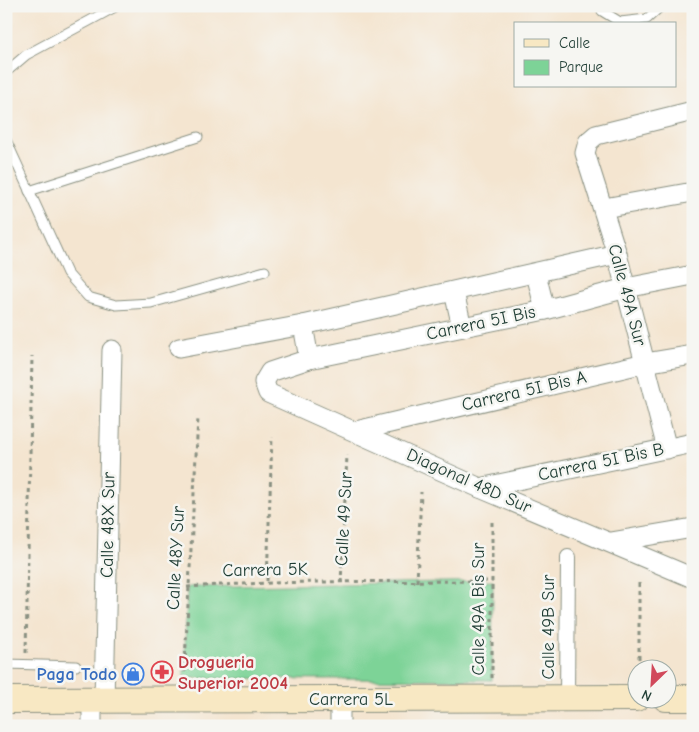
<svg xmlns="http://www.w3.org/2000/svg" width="699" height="732" font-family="'Comic Neue',sans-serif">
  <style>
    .green { fill: #7dd397; stroke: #4e8866 }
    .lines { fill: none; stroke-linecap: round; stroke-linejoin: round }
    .service-casing { stroke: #8a9182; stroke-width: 11 }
    .pedestrian-casing { stroke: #8a9182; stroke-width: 16 }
    .minor-casing { stroke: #8a9182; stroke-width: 21 }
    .secondary-casing { stroke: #8a9182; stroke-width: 28 }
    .path { stroke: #8a9182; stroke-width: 3; stroke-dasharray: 4 4; stroke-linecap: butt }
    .service { stroke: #fff; stroke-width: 9 }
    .pedestrian { stroke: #fff; stroke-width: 14 }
    .minor { stroke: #fff; stroke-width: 19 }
    .secondary { stroke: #f8e8c3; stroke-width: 26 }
    .labels { text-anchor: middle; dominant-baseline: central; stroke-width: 5; stroke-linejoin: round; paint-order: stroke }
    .street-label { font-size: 18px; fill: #1f3d34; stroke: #f6f6f2 }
    .health-label { font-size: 18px; font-weight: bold; fill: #be3a42; stroke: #f6f6f2; text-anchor: start }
    .shop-label { font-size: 18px; font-weight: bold; fill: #366cbe; stroke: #f6f6f2; text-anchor: end }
  </style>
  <rect width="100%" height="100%" fill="#f6f6f2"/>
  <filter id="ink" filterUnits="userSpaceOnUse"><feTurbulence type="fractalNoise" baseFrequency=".02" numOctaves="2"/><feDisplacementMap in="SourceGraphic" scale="10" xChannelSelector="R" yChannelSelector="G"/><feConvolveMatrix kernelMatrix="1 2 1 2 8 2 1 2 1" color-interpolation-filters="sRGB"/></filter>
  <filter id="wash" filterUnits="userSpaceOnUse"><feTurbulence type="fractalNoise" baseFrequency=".0096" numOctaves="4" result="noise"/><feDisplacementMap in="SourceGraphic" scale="20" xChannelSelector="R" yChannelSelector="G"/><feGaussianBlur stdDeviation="1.12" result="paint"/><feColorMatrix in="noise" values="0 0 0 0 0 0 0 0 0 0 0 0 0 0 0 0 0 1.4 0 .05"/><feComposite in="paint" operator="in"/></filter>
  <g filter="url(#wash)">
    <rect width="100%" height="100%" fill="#f4e5d0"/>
    <polygon class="green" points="493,581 492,680 184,678 187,587"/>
  </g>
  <g filter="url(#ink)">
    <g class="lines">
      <g class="service-casing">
        <g id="service">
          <polyline points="601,6 602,11 620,22 647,19 661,6"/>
          <polyline points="6,72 26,55 117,6"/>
          <polyline points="6,140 67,273 88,297 116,305 151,303 265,271"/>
          <polyline points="29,191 198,137"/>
          <polyline points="6,664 76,666"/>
        </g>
      </g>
      <g class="pedestrian-casing">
        <polyline id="pedestrian" points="567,698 568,557"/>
      </g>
      <g class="minor-casing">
        <g id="minor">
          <polyline points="604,208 693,192"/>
          <polyline points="536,274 545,310"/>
          <polyline points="693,275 626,288 545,310 309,359 270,372 264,382 268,393 480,488 693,578"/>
          <polyline points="454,292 462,327"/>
          <polyline points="303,325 309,359"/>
          <polyline points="179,348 303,325 617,254"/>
          <polyline points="356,431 645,363 693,355"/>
          <polyline points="667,449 617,254 585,153 588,142 596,135 693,111"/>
          <polyline points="480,488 693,443"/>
          <polyline points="611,542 693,528"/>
          <polyline points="340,699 340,726"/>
          <polyline points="92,700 92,726"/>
          <polyline points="104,700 112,350"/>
        </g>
      </g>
      <g class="secondary-casing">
        <g id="secondary">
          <polyline points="666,698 693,698"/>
          <polyline points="6,700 636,698"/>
        </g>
      </g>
      <g class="path">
        <polyline points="267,581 272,437"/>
        <polyline points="417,582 421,492"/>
        <polyline points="341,583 347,455"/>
        <polyline points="639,583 639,670"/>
        <path d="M187,587C289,580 391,582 493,581"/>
        <polyline points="26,653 32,356"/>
        <polyline points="492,678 492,519"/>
        <polyline points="184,680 198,418"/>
      </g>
      <use href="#service" class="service"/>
      <use href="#pedestrian" class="pedestrian"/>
      <use href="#minor" class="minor"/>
      <use href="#secondary" class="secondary"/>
    </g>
  </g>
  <defs>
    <g id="pharmacy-ring" transform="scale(1.125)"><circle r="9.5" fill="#f6f6f2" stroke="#e0444e" stroke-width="1.5"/><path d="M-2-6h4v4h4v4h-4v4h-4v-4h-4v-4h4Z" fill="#e0444e"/></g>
    <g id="shop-ring" transform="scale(1.125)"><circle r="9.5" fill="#f6f6f2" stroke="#3f7fe0" stroke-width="1.5"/><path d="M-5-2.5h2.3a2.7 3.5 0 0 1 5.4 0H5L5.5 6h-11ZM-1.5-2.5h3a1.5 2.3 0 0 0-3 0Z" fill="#3f7fe0"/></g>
  </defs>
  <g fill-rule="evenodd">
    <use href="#pharmacy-ring" x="162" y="672"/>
    <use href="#shop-ring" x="133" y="674"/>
  </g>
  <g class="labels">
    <g class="street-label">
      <text transform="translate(627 295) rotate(75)">Calle 49A Sur</text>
      <text transform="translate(481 323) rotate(-12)">Carrera 5I Bis</text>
      <text transform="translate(524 391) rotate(-13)">Carrera 5I Bis A</text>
      <text transform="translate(601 462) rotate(-12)">Carrera 5I Bis B</text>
      <text transform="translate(469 481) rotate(24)">Diagonal 48D Sur</text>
      <text transform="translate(344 519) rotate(-87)">Calle 49 Sur</text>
      <text transform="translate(108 525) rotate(-89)">Calle 48X Sur</text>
      <text transform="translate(176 558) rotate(-87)">Calle 48Y Sur</text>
      <text transform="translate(265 570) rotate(-1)">Carrera 5K</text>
      <text transform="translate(478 609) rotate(-90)">Calle 49A Bis Sur</text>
      <text transform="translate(548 627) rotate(-90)">Calle 49B Sur</text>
      <text x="351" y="699">Carrera 5L</text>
    </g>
    <g class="health-label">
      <text x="178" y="662">Drogueria<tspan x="178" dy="21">Superior 2004</tspan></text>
    </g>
    <g class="shop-label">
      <text x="117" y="674">Paga Todo</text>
    </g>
  </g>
  <rect width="699" height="732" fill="none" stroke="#f6f6f2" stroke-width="25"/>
  <rect x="514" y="22" width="162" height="65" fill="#f6f6f2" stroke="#a0aca6"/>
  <rect x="524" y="39" width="25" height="8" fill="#f8e8c3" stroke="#a0aca6"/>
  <text x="559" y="48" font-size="15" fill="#1f3d34">Calle</text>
  <rect x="524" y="60" width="25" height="15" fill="#7dd397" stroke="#a0aca6"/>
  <text x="559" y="72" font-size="15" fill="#1f3d34">Parque</text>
  <g transform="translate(652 684) rotate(205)"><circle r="24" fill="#f6f6f2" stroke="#a0aca6"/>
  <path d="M0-4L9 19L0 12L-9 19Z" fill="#d1495b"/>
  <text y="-8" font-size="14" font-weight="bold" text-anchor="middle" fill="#1f3d34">N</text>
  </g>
</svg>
